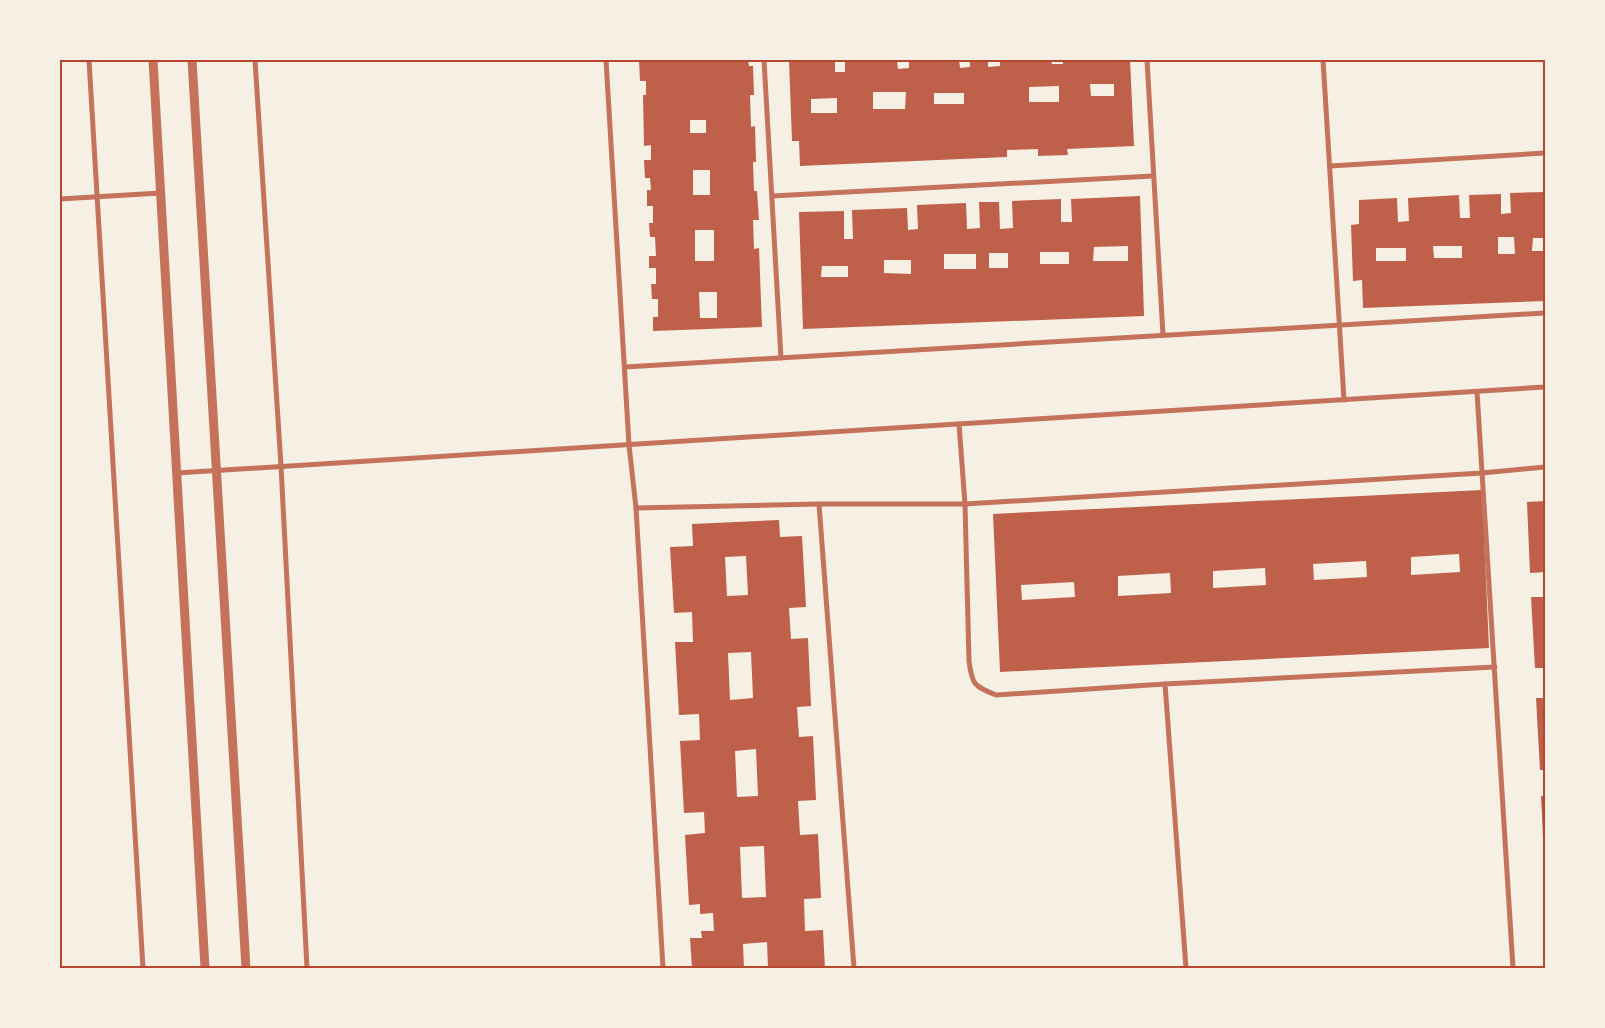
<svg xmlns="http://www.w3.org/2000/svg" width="1605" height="1028" font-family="'Public Sans',sans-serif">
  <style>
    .building { fill: #bf614a; fill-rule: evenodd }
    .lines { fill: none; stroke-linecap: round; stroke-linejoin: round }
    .minor { stroke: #c5725c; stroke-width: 5 }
    .tertiary { stroke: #c5725c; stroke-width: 9 }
    .neatline { fill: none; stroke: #b5482f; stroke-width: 2 }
  </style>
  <rect width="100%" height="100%" fill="#f6efe4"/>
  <g class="building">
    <path d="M639,60H748L749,66H753L754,95H750L751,127L755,126L756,162H753L754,191H757L759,220H753L754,249L759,248L762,327L653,331V317H658V299H652L651,284H656V268H649V256H656L655,237H650L649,223H653V206H647V190H651L650,178H645L644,160H651V145L644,146L643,95H646V81H640ZM690,120H706V133H690ZM693,170H710V195H693ZM695,230H714V261H695ZM699,292H717V318H700Z"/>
    <path d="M789,60H835V72H845V60H897L898,69L909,68V60H959L960,68L970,67V60H988V67L1000,66V60H1051L1052,64H1063V60H1130L1134,146L1067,149L1068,155L1038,156V149L1007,150V157L800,166L799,141H792ZM1090,84H1114V96H1091ZM1059,86V102H1029V87ZM873,92H906L905,109H873ZM934,93H964V104H934ZM837,98V113H811V99Z"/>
    <path d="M1545,192V238H1533L1532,251H1545V301L1363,308L1362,280L1353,281L1351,225L1359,224V200L1397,198L1398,222L1409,221L1408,198L1459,195L1460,218H1470L1469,195L1501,194V214L1511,213L1510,193ZM1498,237H1514L1515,254H1498ZM1433,246H1462V258H1434ZM1376,248H1406V261H1376Z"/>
    <path d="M1140,196L1144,316L803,329L799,212L844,211V239H853L852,210L907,208L908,230L918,229L917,205L966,203L967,229L980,228L979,202H999L1000,229L1013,228L1012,201L1061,199V222H1072L1071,199ZM1128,246V261H1093L1094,247ZM1040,252H1069V264H1040ZM989,253H1008V268H989ZM944,254H976V269H944ZM884,260H911V274L884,273ZM822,266H848V277H821Z"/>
    <path d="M1482,490L1489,648L1000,672L993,514ZM1459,554L1460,572L1411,575V557ZM1366,561L1367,577L1314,580L1313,564ZM1265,568L1266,585L1213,588V571ZM1170,573L1171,593L1118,596V576ZM1074,582L1075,597L1022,600L1021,585Z"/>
    <polygon points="1545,501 1545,572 1530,573 1527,502"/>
    <path d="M779,520L780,537L802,536L806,607L789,608L791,639L808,638L811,706L797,707L799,737L813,736L816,800L798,801L800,835L818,834L821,898L804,899L805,931L823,930L825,968H768L767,942L743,944L744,968H692L690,938H702L701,931H714L713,913L700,914V904L689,905L685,835L705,833L704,812L684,813L680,741L700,740L699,714L679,715L675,642H693L692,612L674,613L670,547L693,546L692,524ZM746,556L748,595L727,596L725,557ZM751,652L753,698L730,700L728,653ZM756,749L758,796L737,797L735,751ZM764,846L766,897L742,898L740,847Z"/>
    <polygon points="1531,597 1545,597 1545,668 1535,668"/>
    <polygon points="1536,698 1545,698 1545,770 1540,770"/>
    <polygon points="1541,796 1545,796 1545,838 1543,838"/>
  </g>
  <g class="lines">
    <g class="minor">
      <polyline points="89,60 143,968"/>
      <polyline points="255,60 281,466 307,968"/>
      <polyline points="606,60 629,445 636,508 663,968"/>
      <polyline points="764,60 781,358"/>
      <polyline points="1147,60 1163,335"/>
      <polyline points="1323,60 1344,400"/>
      <polyline points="1330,166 1545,153"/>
      <polyline points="772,196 1153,176"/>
      <polyline points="60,199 160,193"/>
      <polyline points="625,367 1545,313"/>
      <polyline points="1477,392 1513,968"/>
      <path d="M959,424L965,504L969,661C972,685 974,686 996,695L1165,684L1495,667"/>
      <polyline points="177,473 1545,387"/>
      <polyline points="819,504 854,968"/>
      <polyline points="636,508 819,504 965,504 1482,473 1545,467"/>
      <polyline points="1165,684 1186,968"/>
    </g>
    <g class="tertiary">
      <polyline points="153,60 205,968"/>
      <polyline points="192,60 246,968"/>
    </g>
  </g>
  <rect width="1605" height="1028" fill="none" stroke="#f6efe4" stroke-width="122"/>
  <rect x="61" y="61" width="1483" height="906" class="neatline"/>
</svg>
